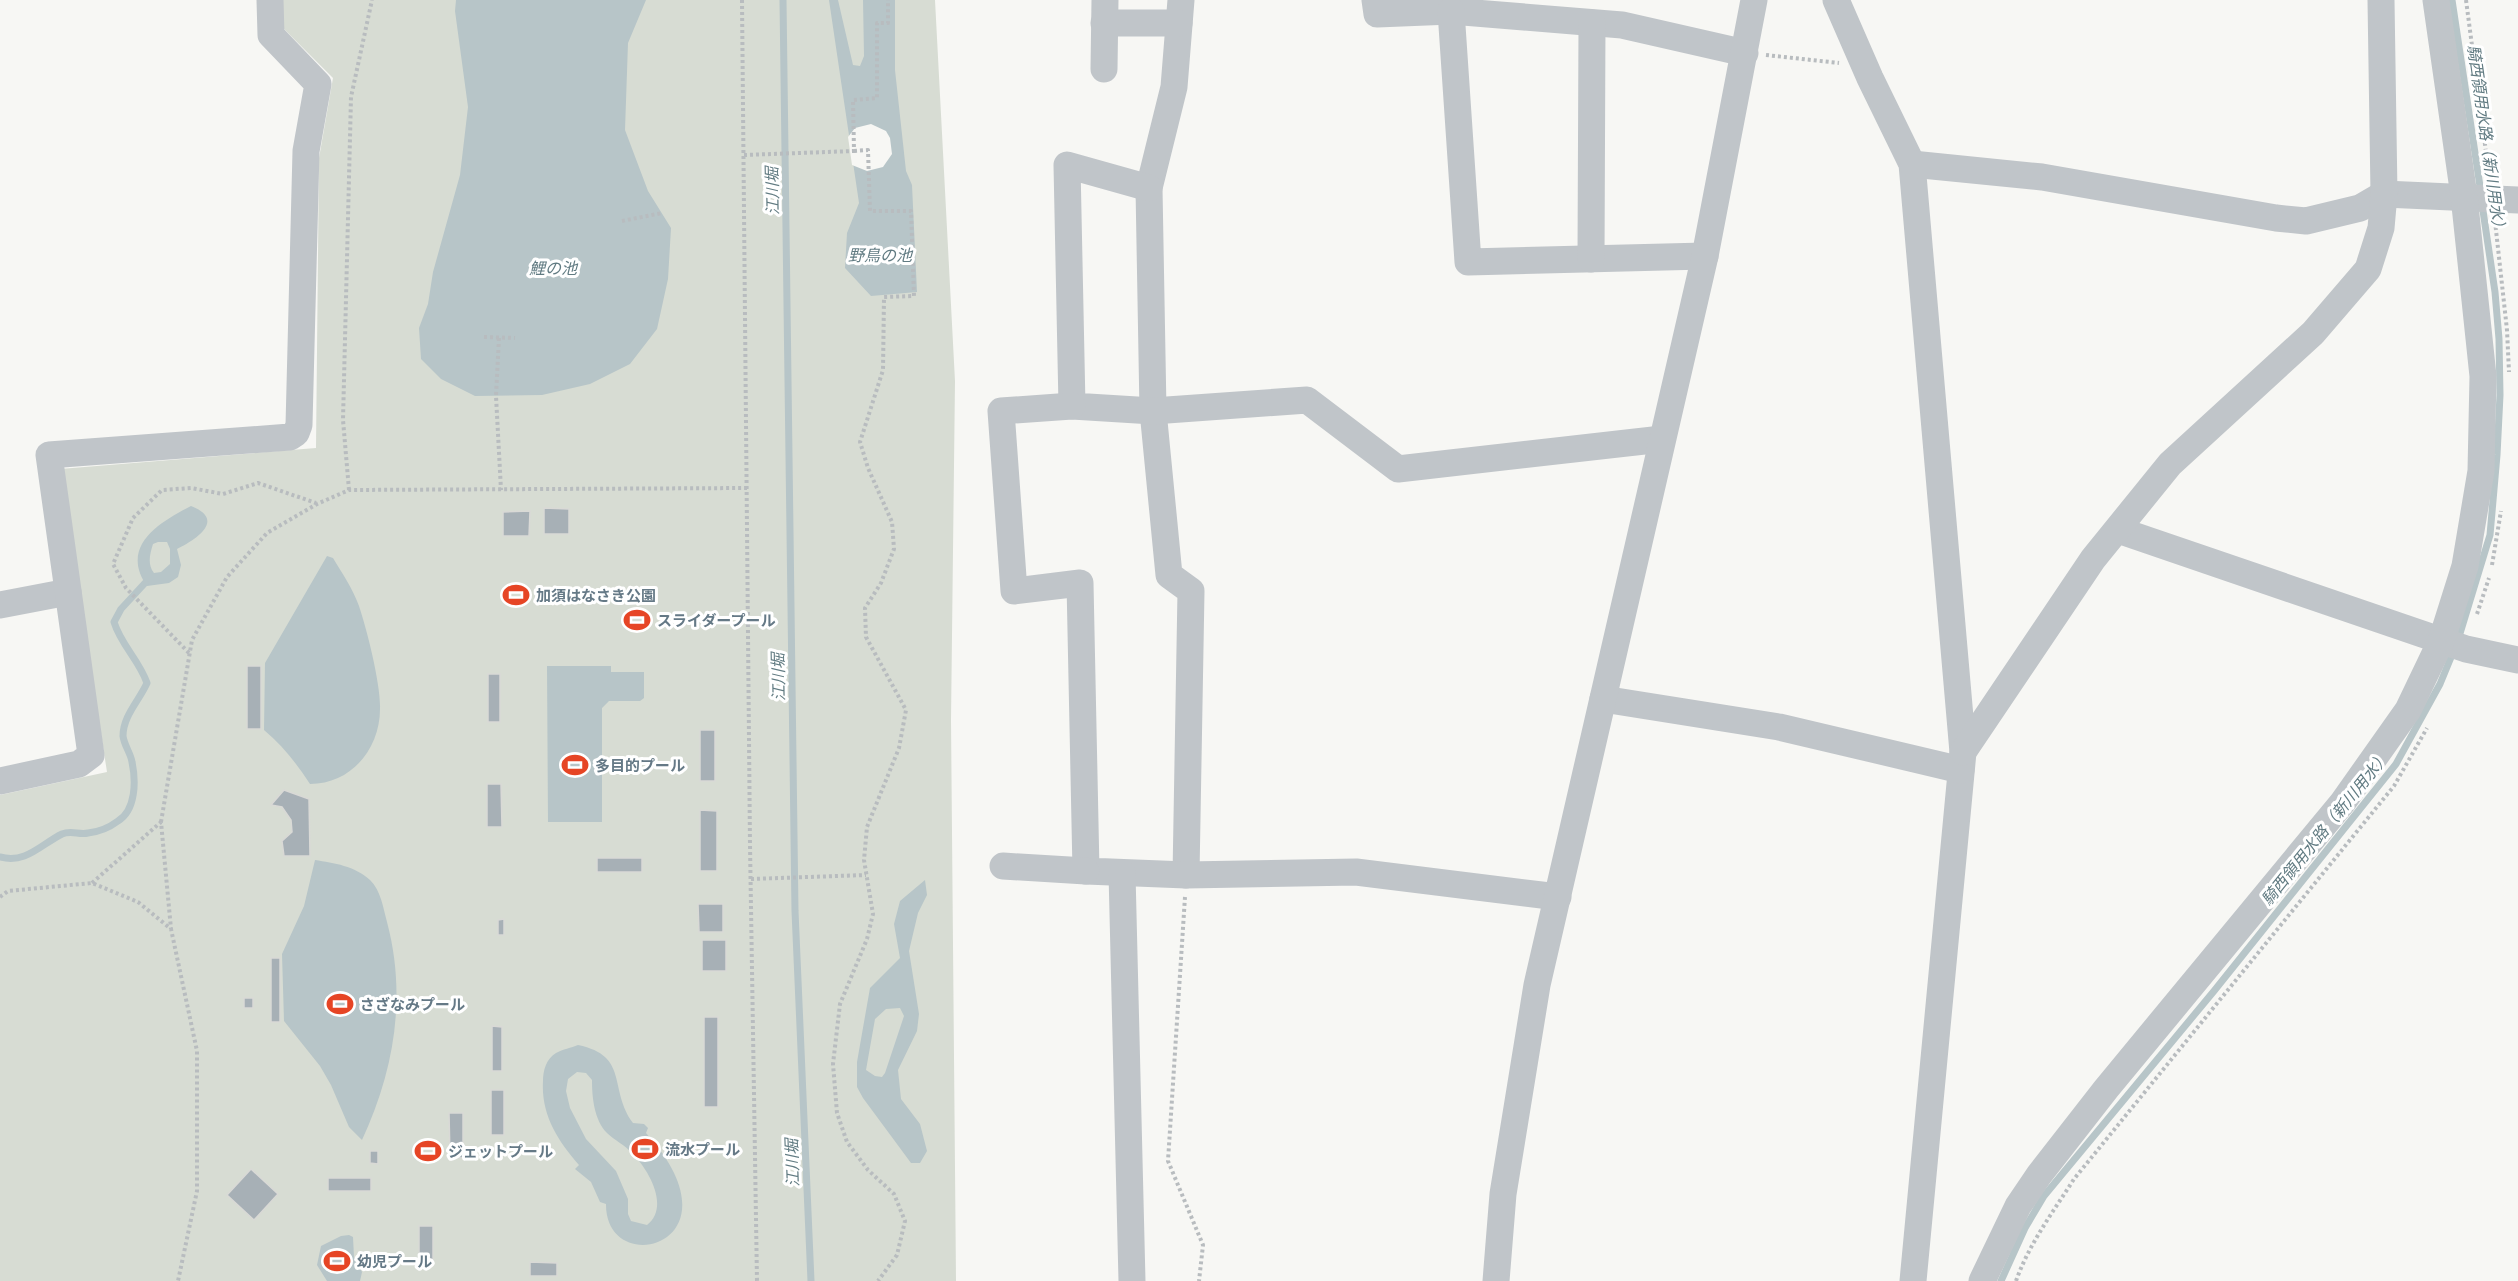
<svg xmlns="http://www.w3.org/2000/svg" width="2518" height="1281" font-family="'Titillium Web','Noto Sans JP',sans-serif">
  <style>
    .green { fill: #d7dcd3 }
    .water { fill: #b7c5c8; fill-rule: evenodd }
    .pier { fill: #f7f7f4 }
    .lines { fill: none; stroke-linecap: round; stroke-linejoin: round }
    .stream { stroke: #b7c5c8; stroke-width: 7 }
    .building { fill: #a7b0b6; stroke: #d9d9d6; stroke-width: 1.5 }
    .path { stroke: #b8bcbf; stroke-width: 4; stroke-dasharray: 3 3; stroke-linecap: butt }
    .minor { stroke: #c0c5c9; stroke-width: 27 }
    .labels { text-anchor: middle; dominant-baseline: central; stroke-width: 6; stroke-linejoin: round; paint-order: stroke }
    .poi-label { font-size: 15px; font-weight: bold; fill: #657986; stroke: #fff; text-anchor: start }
    .water-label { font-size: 16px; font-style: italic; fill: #617b82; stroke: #fff }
  </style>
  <rect width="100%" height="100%" fill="#f7f7f4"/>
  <polygon class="green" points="280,0 935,0 955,381 951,720 956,1281 0,1281 0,795 107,772 60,469 316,448 319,158 333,78 281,26"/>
  <g class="water">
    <polygon points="456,0 646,0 628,43 625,130 648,191 671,228 668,279 657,329 630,364 590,384 542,395 475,396 441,379 421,359 419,328 428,304 433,272 460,175 468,107 455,11"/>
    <polygon points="829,0 838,0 853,65 860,66 864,56 863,0 895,0 895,70 906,171 912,185 917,292 871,296 845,268 847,233 859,203"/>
    <path d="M191,506C227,520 195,540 177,549L181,565L178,577L169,583L147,586C119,546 160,522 191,506ZM158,542H167L170,549V564L161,572L154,573C147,564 150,554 153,544Z"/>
    <path d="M327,556L333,558C342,573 353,589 359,606C367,630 381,685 380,709C380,749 351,784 310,784C297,764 283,746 264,730L265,663Z"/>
    <polygon points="547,666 611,666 611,672 644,672 644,698 640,701 609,701 602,708 602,822 548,822"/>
    <path d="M315,860C334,863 355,866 370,880C381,891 383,907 387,922C407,997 394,1071 362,1140L349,1127L331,1085L320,1066L284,1021L282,954L304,906Z"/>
    <path d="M925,880L927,895L918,913L909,951L919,1014L917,1031L898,1070L901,1099L920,1124L927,1151L920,1163H911L863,1098L857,1087V1062L870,988L900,958L894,924L900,901ZM900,1008L904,1016L885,1073L882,1077L875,1076L866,1070L875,1019L886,1009Z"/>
    <path d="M578,1045C630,1056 608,1089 633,1123L644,1124L648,1128L646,1133C747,1245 605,1281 606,1204L600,1202L591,1182L575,1169L579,1165C557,1140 541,1114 543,1081C543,1071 546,1059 556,1053C563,1049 571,1048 578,1045ZM577,1072L586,1073L592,1080C592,1097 594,1120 607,1133C614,1140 625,1145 632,1153C649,1170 670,1207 647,1225L631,1221L628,1214V1199L616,1171L586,1139L570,1108L566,1091L568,1079Z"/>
    <polygon points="349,1235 353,1237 354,1257 362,1272 360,1281 327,1281 317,1265 321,1246 341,1236"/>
  </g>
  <polygon class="pier" points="871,124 886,131 890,138 892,154 883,167 867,171 852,165 848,137 855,128"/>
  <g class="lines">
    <g class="stream">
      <polyline points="783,0 795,911 811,1281"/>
      <polyline points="2452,0 2481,193"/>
      <polyline points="2458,640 2490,535 2497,455 2500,395 2499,339 2495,292 2482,204"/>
      <path d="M0,857C26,864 40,845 62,834C71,830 79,835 88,833C98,832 110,827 118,821C136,810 136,781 132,762C131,754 124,745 123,736C123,716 139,701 147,683C139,660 121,645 114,622L121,609L145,583"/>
      <polyline points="2001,1281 2025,1228 2044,1196 2214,991 2396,764 2440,684 2454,650"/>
    </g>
  </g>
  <g class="building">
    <polygon points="544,508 569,509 569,534 544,534"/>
    <polygon points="530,511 529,536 503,536 503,512"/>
    <rect x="247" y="666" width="14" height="63"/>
    <rect x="488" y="674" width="12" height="48"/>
    <rect x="700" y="730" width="15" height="51"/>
    <polygon points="487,784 501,784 502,827 487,827"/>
    <polygon points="284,790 309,799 310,856 284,856 282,841 292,832 291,820 282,807 271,805"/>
    <polygon points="700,810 717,811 717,871 700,871"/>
    <rect x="597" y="858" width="45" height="14"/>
    <polygon points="698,904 723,904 723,932 699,932"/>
    <polygon points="504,919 504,935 498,935 498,920"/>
    <rect x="702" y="940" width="24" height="31"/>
    <rect x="271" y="958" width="9" height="64"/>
    <rect x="244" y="998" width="9" height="10"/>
    <rect x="704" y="1017" width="14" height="90"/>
    <polygon points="492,1026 502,1027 502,1071 492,1071"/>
    <rect x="491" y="1090" width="13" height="45"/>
    <polygon points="449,1113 463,1113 463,1158 450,1157"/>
    <polygon points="370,1151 378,1151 378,1164 370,1163"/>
    <polygon points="251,1169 278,1194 254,1220 227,1195"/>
    <rect x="328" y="1178" width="43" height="13"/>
    <rect x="419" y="1226" width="14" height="35"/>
    <polygon points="530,1262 557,1263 557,1276 530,1276"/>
  </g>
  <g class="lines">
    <g class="path">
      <polyline points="742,0 750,845 757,1281"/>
      <polyline points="2466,0 2489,175"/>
      <polyline points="1766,55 1839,63"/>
      <polyline points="854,151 868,150 870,211 911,211 914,296 884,297 883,370 860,442 868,468 892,522 894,549 881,583 865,608 866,637 906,710 899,748 867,827 864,860 873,914 867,939 840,1004 833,1064 837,1113 847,1142 868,1170 894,1194 905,1221 897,1255 878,1281"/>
      <polyline points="744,155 854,151 853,100 877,98 877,23 888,23 888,0"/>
      <polyline points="622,221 662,213"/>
      <polyline points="2495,221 2507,330 2509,372"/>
      <polyline points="484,337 515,338"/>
      <polyline points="499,338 496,396 501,490"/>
      <polyline points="349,490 343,420 351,97 372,0"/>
      <polyline points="2492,565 2501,511"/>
      <polyline points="2477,614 2489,578"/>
      <polyline points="189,653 126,588 113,564 133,518 162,490 191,488 223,494 258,483 316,503"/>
      <polyline points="161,822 192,640 227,577 267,533 317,504 349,490 747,488"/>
      <polyline points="751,879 866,875"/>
      <polyline points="92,883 161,822 171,929"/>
      <polyline points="0,897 8,891 92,883 138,902 171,929 197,1051 197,1191 178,1281"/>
      <polyline points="1185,897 1168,1161 1203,1245 1199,1281"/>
      <path d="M2016,1281C2029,1244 2053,1212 2074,1179L2394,786L2427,728"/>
    </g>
    <g class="minor">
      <polyline points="1181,0 1174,87 1149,188 1153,411 1169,575 1191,591 1186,875"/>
      <polyline points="1375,0 1377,14 1451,11 1622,25 1745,53"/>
      <polyline points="1836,0 1870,78 1912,164 1963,752 1913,1281"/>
      <polyline points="1451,11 1468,262 1705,256"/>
      <polyline points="1104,23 1179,23"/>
      <polyline points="1104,69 1105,0"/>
      <polyline points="1912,164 2042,177 2276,218 2306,221 2360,208 2384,194 2518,200"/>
      <polyline points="1149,188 1067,165 1072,406 1153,411 1307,400 1398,469 1662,439"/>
      <polyline points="1591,259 1592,23"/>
      <polyline points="1072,406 1001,411 1014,591 1080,583 1086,871 1186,875 1356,872 1558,897"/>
      <polyline points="2118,530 2466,649 2518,660"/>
      <polyline points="0,605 68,592"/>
      <polyline points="1603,699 1779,727 1961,770"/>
      <polyline points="1963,752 2093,559 2170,464 2313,333 2368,269 2381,228 2384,194 2381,0"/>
      <polyline points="0,781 79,764 91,755 49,455 290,437 296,433 299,425 306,151 318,84 271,35 270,0"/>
      <polyline points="1003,866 1086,871"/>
      <polyline points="1122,873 1132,1281"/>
      <polyline points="1496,1281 1503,1194 1537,985 1705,256 1754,0"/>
      <polyline points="1982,1281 2018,1206 2039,1175 2106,1089 2343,802 2408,710 2442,639 2465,566 2481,471 2483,376 2464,196 2436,0"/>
    </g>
  </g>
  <defs>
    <g id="stadium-bare" transform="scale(2.07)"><path d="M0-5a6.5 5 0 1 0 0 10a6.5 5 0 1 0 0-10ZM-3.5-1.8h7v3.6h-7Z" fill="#e64525" stroke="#fff" stroke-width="2.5" paint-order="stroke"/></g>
  </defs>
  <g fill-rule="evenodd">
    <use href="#stadium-bare" x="516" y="595"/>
    <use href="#stadium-bare" x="637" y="620"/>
    <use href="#stadium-bare" x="575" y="765"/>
    <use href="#stadium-bare" x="340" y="1004"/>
    <use href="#stadium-bare" x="645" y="1149"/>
    <use href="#stadium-bare" x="428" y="1151"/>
    <use href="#stadium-bare" x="337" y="1261"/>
  </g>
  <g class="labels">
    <g class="poi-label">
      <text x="536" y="595">加須はなさき公園</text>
      <text x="657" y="620">スライダープール</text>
      <text x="595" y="765">多目的プール</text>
      <text x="360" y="1004">さざなみプール</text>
      <text x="665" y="1149">流水プール</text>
      <text x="448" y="1151">ジェットプール</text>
      <text x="357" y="1261">幼児プール</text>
    </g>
    <g class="water-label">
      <text transform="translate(2487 140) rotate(82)">騎西領用水路（新川用水）</text>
      <text transform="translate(772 191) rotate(-91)">江川堀</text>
      <text x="880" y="255">野鳥の池</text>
      <text x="553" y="268">鯉の池</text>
      <text transform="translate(778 677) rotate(-91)">江川堀</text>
      <text transform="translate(2325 828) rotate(-51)">騎西領用水路（新川用水）</text>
      <text transform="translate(792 1163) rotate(-92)">江川堀</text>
    </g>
  </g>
</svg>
